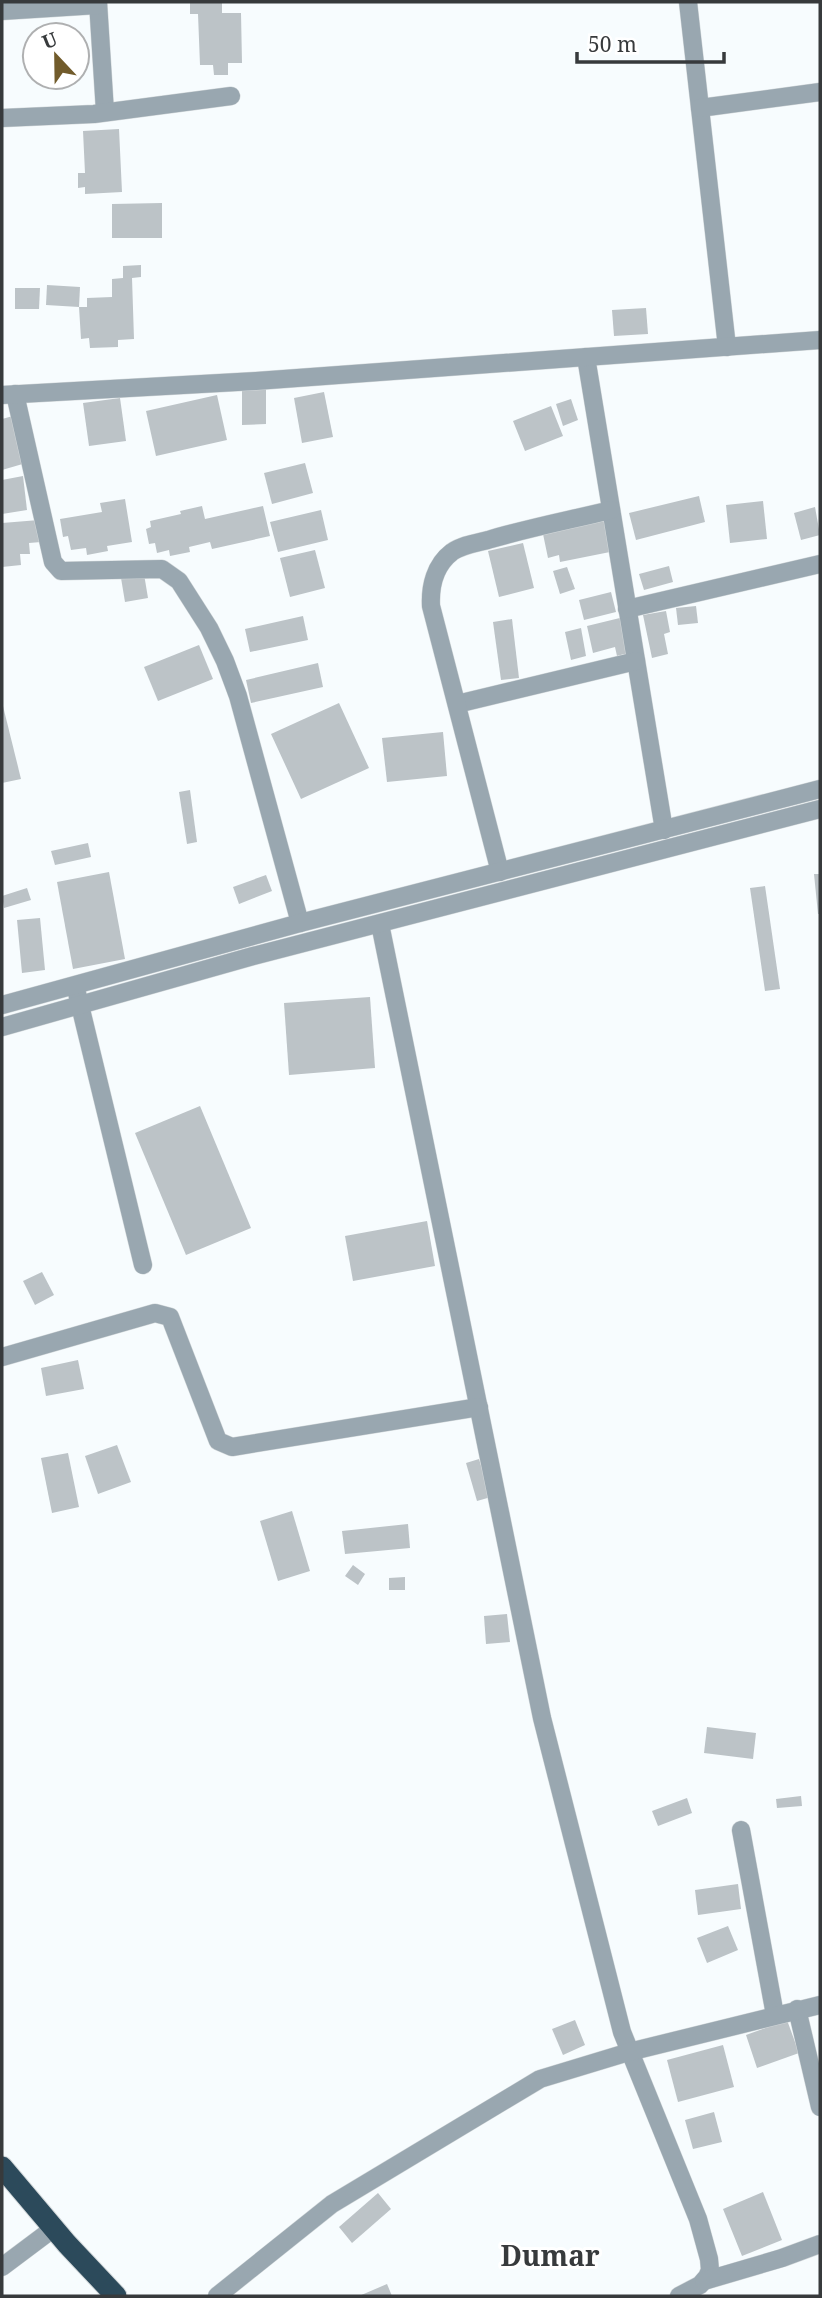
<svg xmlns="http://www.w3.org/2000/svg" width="822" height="2298" font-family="'Noto Serif',serif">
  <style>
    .building { fill: #bcc3c7 }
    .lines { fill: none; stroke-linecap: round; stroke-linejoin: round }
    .minor-casing { stroke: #d4d9db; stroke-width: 19 }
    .highway-casing { stroke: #d4d9db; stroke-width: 23 }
    .minor { stroke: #99a7b0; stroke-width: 18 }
    .highway { stroke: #2c4a5b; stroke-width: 21 }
    .labels { text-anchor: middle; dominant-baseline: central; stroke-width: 6; stroke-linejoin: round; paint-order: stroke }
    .district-label { font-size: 28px; font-weight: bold; fill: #373a3c; stroke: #fff }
  </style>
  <rect width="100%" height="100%" fill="#f7fcfe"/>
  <g class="building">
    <polygon points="190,2 222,2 222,13 241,13 242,63 228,63 228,75 214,75 213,65 200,65 198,14 190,14"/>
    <polygon points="119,129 122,192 85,194 85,187 78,188 78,173 85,173 83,131"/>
    <polygon points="162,203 162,238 112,238 112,204"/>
    <polygon points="141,265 141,277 132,278 134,339 118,340 118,347 90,348 89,338 81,339 79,307 87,307 87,298 112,297 112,279 123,278 123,266"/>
    <polygon points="47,285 80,287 79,307 46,305"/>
    <polygon points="15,288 40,288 39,309 15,309"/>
    <polygon points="646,308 648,334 614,336 612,310"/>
    <polygon points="242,389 266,389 266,424 242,425"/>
    <polygon points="324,392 333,437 302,443 294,398"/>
    <polygon points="217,395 227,440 156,456 146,411"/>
    <polygon points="120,398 126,441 89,446 83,403"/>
    <polygon points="571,399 578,420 563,426 556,404"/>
    <polygon points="551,406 563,436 525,451 513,421"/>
    <polygon points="13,416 26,463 2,470 2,419"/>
    <polygon points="305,463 313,493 272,504 264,473"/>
    <polygon points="23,476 27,510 2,514 2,480"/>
    <polygon points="699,496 705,522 636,540 629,513"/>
    <polygon points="125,499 132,542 107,546 108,551 87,555 86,548 71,550 68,536 63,537 60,519 102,512 100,503"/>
    <polygon points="763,501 767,539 730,543 726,505"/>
    <polygon points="202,506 205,519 263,506 270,536 212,549 210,542 189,547 190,552 170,556 169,550 157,553 155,543 149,544 146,529 151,527 150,521 181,514 180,511"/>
    <polygon points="815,507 820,535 801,540 794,513"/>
    <polygon points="321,510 328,540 278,552 270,522"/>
    <polygon points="39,520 41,542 29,543 30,554 20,554 21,565 2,567 2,523"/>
    <polygon points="604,521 610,552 560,562 559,555 548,558 543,534"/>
    <polygon points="523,543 534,588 499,597 488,551"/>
    <polygon points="315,550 325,588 290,597 280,558"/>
    <polygon points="669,566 673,582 644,590 639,574"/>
    <polygon points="567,567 575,589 560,594 553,571"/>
    <polygon points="144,574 148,598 125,602 121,578"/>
    <polygon points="611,592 616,612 584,620 579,600"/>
    <polygon points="696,606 698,623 678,625 676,608"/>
    <polygon points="666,611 670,632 664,634 668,654 652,658 643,615"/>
    <polygon points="303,616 308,640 250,652 245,629"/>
    <polygon points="624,617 632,652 617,656 615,647 593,653 587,626"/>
    <polygon points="512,619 519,678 501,680 493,622"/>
    <polygon points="581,628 586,656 571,660 565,632"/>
    <polygon points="199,645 213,679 158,701 144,667"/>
    <polygon points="318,663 323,687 251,703 246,680"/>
    <polygon points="2,702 21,779 2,783"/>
    <polygon points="339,703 369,768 301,799 271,734"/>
    <polygon points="443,732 447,776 387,782 382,738"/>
    <polygon points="190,790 197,842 187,844 179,792"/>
    <polygon points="88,843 91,857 55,865 51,851"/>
    <polygon points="109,872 125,959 73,969 57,882"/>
    <polygon points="814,874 820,874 820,914 818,914"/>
    <polygon points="266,875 272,891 239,904 233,887"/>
    <polygon points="765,886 780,989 765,991 750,888"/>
    <polygon points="27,888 31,900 4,908 2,896"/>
    <polygon points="40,918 45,970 22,973 17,920"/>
    <polygon points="370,997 375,1068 289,1075 284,1003"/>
    <polygon points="200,1106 251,1228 186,1255 135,1133"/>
    <polygon points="427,1221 435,1266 353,1281 345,1236"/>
    <polygon points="42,1272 54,1295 35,1305 23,1281"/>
    <polygon points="78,1360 84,1389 46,1396 41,1368"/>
    <polygon points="117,1445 131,1482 98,1494 85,1456"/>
    <polygon points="68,1453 79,1507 52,1513 41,1458"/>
    <polygon points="479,1459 491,1497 477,1501 466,1463"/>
    <polygon points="292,1511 310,1571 278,1581 260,1521"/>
    <polygon points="408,1524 410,1548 345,1554 342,1531"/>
    <polygon points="353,1565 365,1574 358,1585 345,1576"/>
    <polygon points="405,1577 405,1590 389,1590 389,1578"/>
    <polygon points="507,1614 510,1642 486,1644 484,1616"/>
    <polygon points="707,1727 756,1733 753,1759 704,1753"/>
    <polygon points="801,1796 802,1806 777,1808 776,1799"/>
    <polygon points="687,1798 692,1813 658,1826 652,1811"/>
    <polygon points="738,1884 741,1909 698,1915 695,1890"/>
    <polygon points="728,1926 738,1950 707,1963 697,1938"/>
    <polygon points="575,2020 585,2045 563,2055 552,2029"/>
    <polygon points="787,2020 799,2053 757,2068 746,2035"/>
    <polygon points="723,2045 734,2087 678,2102 667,2060"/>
    <polygon points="714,2112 722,2142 693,2149 685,2120"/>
    <polygon points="763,2192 782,2240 742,2256 723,2209"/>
    <polygon points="378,2193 391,2209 352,2243 339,2227"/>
    <polygon points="387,2284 392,2296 359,2296"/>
  </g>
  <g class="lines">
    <g class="minor-casing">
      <g id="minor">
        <polyline points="98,2 105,112"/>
        <polyline points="688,2 727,347"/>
        <polyline points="2,11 98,5"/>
        <polyline points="700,108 820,92"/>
        <polyline points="2,118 94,114 231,96"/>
        <polyline points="586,357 664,830"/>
        <polyline points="15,394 53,562 61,571 162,569 179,581 209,628 225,661 238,696 300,923"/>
        <polyline points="2,395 256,381 820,340"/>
        <polyline points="627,609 820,564"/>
        <polyline points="457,704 636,661"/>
        <path d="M500,872L431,606C430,586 435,565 452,552C462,545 476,543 488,540C528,528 570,520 611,510"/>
        <polyline points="380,924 542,1718 622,2032 698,2219 709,2259 710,2270 707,2277 700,2285 679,2296"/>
        <polyline points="77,993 143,1265"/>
        <polyline points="2,1005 300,923 820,789"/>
        <polyline points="2,1027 253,956 820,809"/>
        <polyline points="2,1357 155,1313 170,1317 218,1441 232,1447 479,1407"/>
        <polyline points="741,1830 775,2015"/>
        <polyline points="797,2009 820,2107"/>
        <polyline points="2,2267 54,2228"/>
        <polyline points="704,2281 782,2258 820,2244"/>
        <polyline points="217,2296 332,2204 540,2079 629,2052 820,2005"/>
      </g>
    </g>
    <g class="highway-casing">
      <polyline id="highway" points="2,2167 67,2244 116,2296"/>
    </g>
    <use href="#minor" class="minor"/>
    <use href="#highway" class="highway"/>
  </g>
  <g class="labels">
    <g class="district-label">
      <text x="550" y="2255">Dumar</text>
    </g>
  </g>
  <rect width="822" height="2298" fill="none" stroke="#373a3c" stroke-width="7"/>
  <g transform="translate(56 56) rotate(338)"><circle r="33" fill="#ffffff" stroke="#afb0b1" stroke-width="2"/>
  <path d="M0-5L12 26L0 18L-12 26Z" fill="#715b2b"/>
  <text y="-10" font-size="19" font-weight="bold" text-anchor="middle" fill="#373a3c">U</text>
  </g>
  <path d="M577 52v10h147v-10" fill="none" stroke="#373a3c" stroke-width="3.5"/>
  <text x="588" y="52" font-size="21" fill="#373a3c" stroke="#ffffff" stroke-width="5" paint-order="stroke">50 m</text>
</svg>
